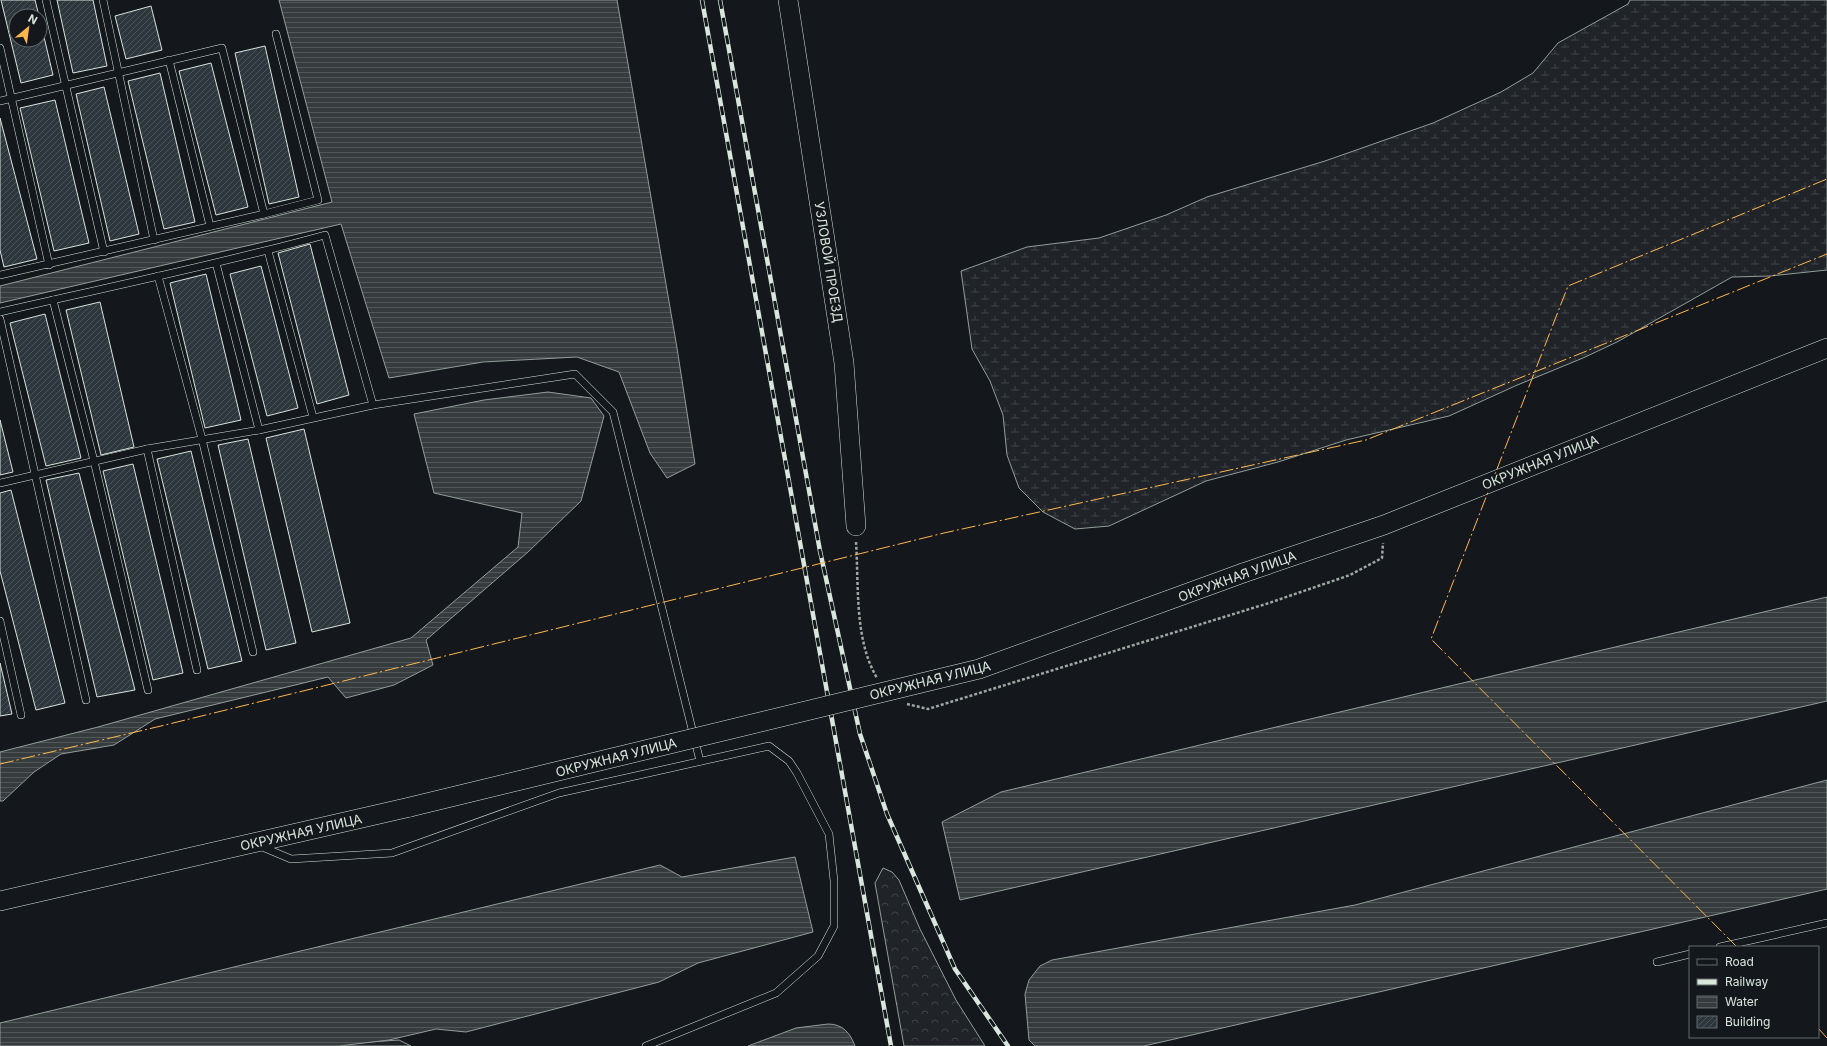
<svg xmlns="http://www.w3.org/2000/svg" width="1827" height="1046" font-family="Inter,sans-serif">
  <style>
    .forest { fill: url(#forest-crowns); stroke: #939e99 }
    .wetland { fill: url(#wetland-marsh); stroke: #939e99 }
    .water { fill: url(#water-rules); stroke: #939e99 }
    .building { fill: url(#building-hatch); stroke: #d8e6dc }
    .lines { fill: none; stroke-linecap: round; stroke-linejoin: round }
    .lane-casing { stroke: #d8e6dc; stroke-width: 8 }
    .secondary-casing { stroke: #d8e6dc; stroke-width: 20 }
    .path { stroke: #9da8a2; stroke-width: 2.5; stroke-dasharray: 3 2; stroke-linecap: butt }
    .lane { stroke: #14181c; stroke-width: 7 }
    .secondary { stroke: #14181c; stroke-width: 19 }
    .rail-casing { stroke: #d8e6dc; stroke-width: 4.5 }
    .rail { stroke: #14181c; stroke-width: 3; stroke-dasharray: 9; stroke-linecap: butt }
    .secondary-bridge-casing { stroke: #d8e6dc; stroke-width: 20; stroke-linecap: butt }
    .secondary-bridge { stroke: #14181c; stroke-width: 19 }
    .power { stroke: #ffb74d; stroke-width: 1; stroke-dasharray: 14 3 2 3; stroke-linecap: butt }
    .labels { text-anchor: middle; dominant-baseline: central; stroke-width: 3; stroke-linejoin: round; paint-order: stroke }
    .street-label { font-size: 13px; fill: #d8e6dc; stroke: #14181c }
  </style>
  <defs>
    <pattern id="forest-crowns" width="20" height="18" patternUnits="userSpaceOnUse"><rect width="20" height="18" fill="#202428"/><path d="M2 6a3 3 0 1 1 6 0M12 15a3 3 0 1 1 6 0" fill="none" stroke="#404447"/></pattern>
    <pattern id="wetland-marsh" width="20" height="14" patternUnits="userSpaceOnUse"><rect width="20" height="14" fill="#202428"/><path d="M1 5h8M5 5V1M11 12h8M15 12V8" fill="none" stroke="#404447"/></pattern>
    <pattern id="water-rules" width="6" height="5" patternUnits="userSpaceOnUse"><rect width="6" height="5" fill="#363b3e"/><path d="M0 2.5h6" fill="none" stroke="#525759"/></pattern>
    <pattern id="building-hatch" width="6" height="6" patternUnits="userSpaceOnUse"><rect width="6" height="6" fill="#2c363c"/><path d="M-1 1l2-2M0 6l6-6M5 7l2-2" fill="none" stroke="#4a5358"/></pattern>
  </defs>
  <rect width="100%" height="100%" fill="#14181c"/>
  <g class="forest">
    <polygon points="883,868 892,872 899,880 920,929 956,1000 985,1046 904,1046 875,883"/>
    <polygon points="399,1040 411,1046 339,1046 356,1043"/>
  </g>
  <polygon class="wetland" points="1630,0 1827,0 1827,270 1770,276 1732,277 1617,342 1583,358 1515,386 1449,416 1346,440 1278,462 1206,481 1109,526 1075,529 1043,512 1019,488 1007,455 1003,415 990,381 972,349 961,271 1027,247 1099,238 1166,215 1207,197 1325,161 1433,123 1501,92 1533,73 1558,43 1628,4"/>
  <g class="water">
    <polygon points="279,0 617,0 677,348 695,464 667,478 650,453 619,372 577,357 483,362 389,378 341,224 0,303 0,286 332,202"/>
    <polygon points="548,392 591,398 604,416 581,501 528,552 426,640 433,665 394,685 346,698 328,677 155,719 114,745 61,754 34,772 3,801 0,801 0,752 98,727 411,638 518,547 522,513 434,493 414,414 484,400"/>
    <polygon points="1827,597 1827,701 960,900 942,822 1001,792"/>
    <polygon points="1827,780 1827,889 1144,1046 1035,1046 1029,1040 1025,994 1029,980 1040,966 1052,960 1355,905"/>
    <polygon points="795,857 813,932 698,963 659,982 466,1032 436,1029 389,1040 339,1046 0,1046 0,1023 660,865 682,877"/>
    <path d="M828,1024C843,1024 850,1033 855,1046H748L796,1028Z"/>
  </g>
  <g class="building">
    <polygon points="1,0 35,0 39,16 16,16 16,40 40,40 40,20 53,75 21,83"/>
    <polygon points="57,0 93,0 107,66 73,73"/>
    <polygon points="151,6 162,50 126,59 115,16"/>
    <polygon points="265,46 299,197 269,204 235,53"/>
    <polygon points="211,63 248,207 216,215 179,71"/>
    <polygon points="160,73 195,222 164,229 128,81"/>
    <polygon points="104,87 139,234 110,241 76,94"/>
    <polygon points="55,100 89,243 54,251 20,108"/>
    <polygon points="0,118 37,259 4,267 0,250"/>
    <polygon points="310,244 349,395 317,404 278,253"/>
    <polygon points="261,266 298,408 267,416 230,274"/>
    <polygon points="206,274 241,420 205,428 170,283"/>
    <polygon points="100,302 134,447 101,455 66,310"/>
    <polygon points="45,314 81,458 46,466 10,323"/>
    <polygon points="0,420 13,472 0,475"/>
    <polygon points="304,429 350,623 312,632 266,438"/>
    <polygon points="248,439 296,643 266,650 218,445"/>
    <polygon points="191,451 242,661 208,669 157,459"/>
    <polygon points="133,464 183,673 153,680 103,471"/>
    <polygon points="79,473 135,690 97,697 46,480"/>
    <polygon points="11,490 65,703 36,710 0,571 0,493"/>
    <polygon points="0,663 12,714 0,716"/>
  </g>
  <g class="lines">
    <g class="lane-casing">
      <g id="lane">
        <polyline points="46,0 104,252"/>
        <polyline points="103,0 154,240"/>
        <polyline points="0,48 49,265"/>
        <polyline points="169,60 210,226"/>
        <polyline points="0,101 222,48 264,214 318,200 276,34"/>
        <polyline points="268,251 313,417"/>
        <polyline points="0,275 264,214"/>
        <polyline points="158,276 202,439 253,652"/>
        <polyline points="53,300 94,461 148,690"/>
        <path d="M0,312C108,287 217,265 325,235L373,405L259,430L216,263"/>
        <polyline points="0,319 86,700"/>
        <polyline points="373,405 575,374 613,412 700,761"/>
        <polyline points="147,449 197,670"/>
        <polyline points="0,483 147,449 259,430"/>
        <polyline points="0,621 21,715"/>
        <polyline points="260,846 291,859 392,853 559,793 769,746 789,761 797,773 829,834 834,881 834,926 818,956 776,993 646,1046"/>
        <polyline points="1720,947 1827,923"/>
        <polyline points="1657,962 1690,954"/>
      </g>
    </g>
    <g class="secondary-casing">
      <g id="secondary">
        <polyline points="788,0 844,363 856,526"/>
        <polyline points="1243,573 1384,525 1827,348"/>
        <polyline points="0,901 410,807"/>
      </g>
    </g>
    <g class="path">
      <path d="M856,542C859,586 854,639 877,678"/>
      <polyline points="907,704 928,709 1269,603 1350,575 1382,558 1383,543"/>
    </g>
    <use href="#lane" class="lane"/>
    <use href="#secondary" class="secondary"/>
    <g class="rail-casing">
      <g id="rail">
        <polyline points="702,0 891,1046"/>
        <polyline points="720,0 820,551 860,734 887,814 955,969 1008,1046"/>
      </g>
    </g>
    <use href="#rail" class="rail"/>
    <g class="secondary-bridge-casing">
      <polyline id="secondary-bridge" points="410,807 979,669 1243,573"/>
    </g>
    <use href="#secondary-bridge" class="secondary-bridge"/>
    <g class="power">
      <polyline points="0,764 161,726 944,533 1366,440 1827,254"/>
      <polyline points="1737,947 1431,639 1568,286 1827,179"/>
      <polyline points="1818,1028 1827,1038"/>
    </g>
  </g>
  <g class="labels">
    <g class="street-label">
      <text transform="translate(829 262) rotate(81)">УЗЛОВОЙ ПРОЕЗД</text>
      <text transform="translate(1540 462) rotate(-22)">ОКРУЖНАЯ УЛИЦА</text>
      <text transform="translate(1237 576) rotate(-20)">ОКРУЖНАЯ УЛИЦА</text>
      <text transform="translate(930 680) rotate(-14)">ОКРУЖНАЯ УЛИЦА</text>
      <text transform="translate(616 757) rotate(-14)">ОКРУЖНАЯ УЛИЦА</text>
      <text transform="translate(301 832) rotate(-13)">ОКРУЖНАЯ УЛИЦА</text>
    </g>
  </g>
  <rect x="1689" y="946" width="130" height="92" fill="#14181c" stroke="#626a69"/>
  <rect x="1697" y="959" width="20" height="6" fill="#14181c" stroke="#626a69"/>
  <text x="1725" y="966" font-size="12" fill="#d8e6dc">Road</text>
  <rect x="1697" y="979" width="20" height="6" fill="#d8e6dc" stroke="#626a69"/>
  <text x="1725" y="986" font-size="12" fill="#d8e6dc">Railway</text>
  <rect x="1697" y="996" width="20" height="12" fill="url(#water-rules)" stroke="#626a69"/>
  <text x="1725" y="1006" font-size="12" fill="#d8e6dc">Water</text>
  <rect x="1697" y="1016" width="20" height="12" fill="url(#building-hatch)" stroke="#626a69"/>
  <text x="1725" y="1026" font-size="12" fill="#d8e6dc">Building</text>
  <g transform="translate(28 28) rotate(29)"><circle r="19" fill="#14181c" stroke="#626a69"/>
  <path d="M0-3L7 15L0 10L-7 15Z" fill="#ffb74d"/>
  <text y="-6" font-size="11" font-weight="bold" text-anchor="middle" fill="#d8e6dc">N</text>
  </g>
</svg>
